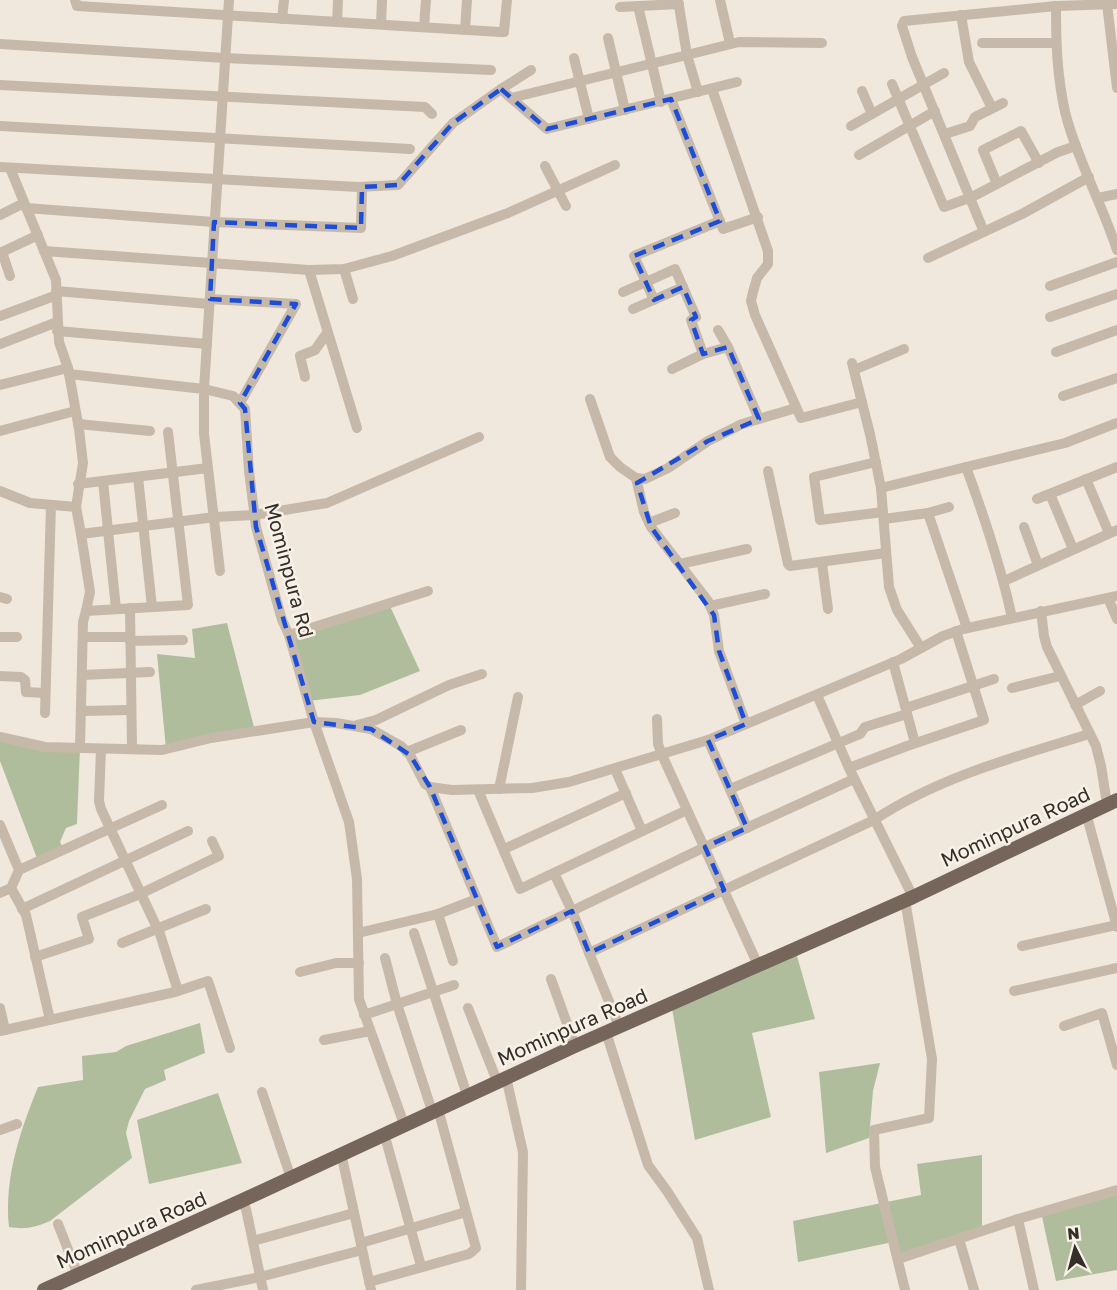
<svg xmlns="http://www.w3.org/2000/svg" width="1117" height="1290" font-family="'Golos Text',sans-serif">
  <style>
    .green { fill: #b0bd9d }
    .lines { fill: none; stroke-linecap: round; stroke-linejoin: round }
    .minor { stroke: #c7b9a9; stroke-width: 10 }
    .major { stroke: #75655a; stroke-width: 14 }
    .marked { fill: none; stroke: #1d4ed8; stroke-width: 4.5; stroke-dasharray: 12 8; stroke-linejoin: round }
    .labels { text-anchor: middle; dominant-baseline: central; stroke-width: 5; stroke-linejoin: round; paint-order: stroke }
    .street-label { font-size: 20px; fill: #342d28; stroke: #f8f1e8 }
  </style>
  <rect width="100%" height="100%" fill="#f0e8dc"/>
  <g class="green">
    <polygon points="389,604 420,671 360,695 308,701 289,635"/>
    <polygon points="227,623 255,731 166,749 157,654 195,658 192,629"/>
    <polygon points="0,737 80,748 77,824 66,828 60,842 64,850 38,861 0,761"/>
    <polygon points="795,949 815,1019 752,1033 771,1117 695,1140 671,1003"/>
    <path d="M200,1023L205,1053L164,1070L166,1080L145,1089L129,1121L126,1133L132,1158L50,1221C36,1227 25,1230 9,1227C4,1178 20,1131 38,1087L83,1080L82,1056L116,1052L126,1046Z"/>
    <polygon points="880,1063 873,1091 869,1138 826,1153 819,1072"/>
    <polygon points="218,1093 242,1163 149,1184 137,1120"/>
    <polygon points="982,1155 982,1231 898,1259 893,1242 798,1262 793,1221 921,1195 917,1164"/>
    <polygon points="1117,1190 1117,1270 1056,1281 1041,1212"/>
  </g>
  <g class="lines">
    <g class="minor">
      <polyline points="75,0 77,6 500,32 504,32 507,0"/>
      <polyline points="229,0 204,389 233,396 245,409 249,471 256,527 282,620 289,635 314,722 349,822 357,879 359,999 404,1124"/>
      <polyline points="720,0 730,43"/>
      <polyline points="1107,4 1117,88"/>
      <polyline points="638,6 661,102"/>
      <path d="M1056,6C1056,44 1057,75 1065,112C1077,159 1102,204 1117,250"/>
      <polyline points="620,7 679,4"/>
      <polyline points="961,15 969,62 992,108"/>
      <polyline points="282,19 284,0"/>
      <polyline points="337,22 338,0"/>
      <polyline points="381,24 382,0"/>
      <polyline points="424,27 426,0"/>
      <polyline points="465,30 467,0"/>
      <polyline points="608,38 625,110"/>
      <polyline points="982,43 1056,43"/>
      <polyline points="0,44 225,58 491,70"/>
      <polyline points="574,58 589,119"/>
      <polyline points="892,84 944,207 972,197 1058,152 1076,146"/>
      <polyline points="0,85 425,107 432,114"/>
      <polyline points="501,89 531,70"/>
      <polyline points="712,89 768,251 768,264 757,278 753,292 751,301 755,315 801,418 862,402"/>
      <polyline points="862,91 872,114"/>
      <polyline points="698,92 687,55 739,42 822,43"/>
      <polyline points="511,98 547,129 737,82"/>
      <polyline points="671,99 723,229 758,217"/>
      <polyline points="0,126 410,149"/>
      <polyline points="851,126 944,73"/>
      <polyline points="945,134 970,126 975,117 1003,103"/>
      <polyline points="859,155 935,111"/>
      <polyline points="545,166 566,206"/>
      <polyline points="0,167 358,187 398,185 453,123 501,89 511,98 687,55 678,0"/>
      <polyline points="10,168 56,280 59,342 68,368 79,429 83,463 76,507"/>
      <polyline points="997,184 983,150 1021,131 1039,163"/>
      <polyline points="1098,198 1117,194"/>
      <polyline points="26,208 214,222 361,228 362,187"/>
      <polyline points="0,215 24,203"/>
      <polyline points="984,232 912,57 902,26 904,21 1056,6 1117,4"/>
      <polyline points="44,251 309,270 344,269 392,256 508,213 615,165"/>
      <polyline points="2,252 10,276"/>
      <polyline points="0,253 38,235"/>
      <polyline points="928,258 1022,214 1089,177"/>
      <polyline points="344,269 353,299"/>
      <polyline points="309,270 357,428"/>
      <polyline points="1050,286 1117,262"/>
      <polyline points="56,291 209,304"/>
      <polyline points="623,292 646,282 654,300"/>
      <polyline points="210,299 296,304 240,403"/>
      <polyline points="633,309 683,287"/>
      <polyline points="0,316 57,295"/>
      <polyline points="1050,317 1117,294"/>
      <polyline points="718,330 728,347 759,419"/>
      <polyline points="57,331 207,344"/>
      <polyline points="0,344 57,322"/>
      <polyline points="1056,352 1117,330"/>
      <polyline points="703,354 691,320 696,317 675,269 646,282 634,256 720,221"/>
      <polyline points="852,363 870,434 881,488 889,587 897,610 921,648"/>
      <polyline points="672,369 703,354 728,347"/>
      <polyline points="854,370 904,349"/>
      <polyline points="69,374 204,389 204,434 220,571"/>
      <polyline points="305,377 300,356 315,350 327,333"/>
      <polyline points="0,385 68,368"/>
      <polyline points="1063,396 1117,378"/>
      <polyline points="590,399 610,457 620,467 636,478 644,512 651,527 708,601 714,615 719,651 746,724"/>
      <polyline points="78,424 150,431"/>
      <polyline points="0,431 75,411"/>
      <polyline points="876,462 814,477 820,520 883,512"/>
      <polyline points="966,467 1065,443 1117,423"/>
      <polyline points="768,471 788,564 790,566 886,553"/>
      <polyline points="138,477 152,607"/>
      <polyline points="636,478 645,479 668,468 708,441 742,424 796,408"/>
      <polyline points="1086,479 1109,533"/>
      <polyline points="103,481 116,609"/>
      <polyline points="78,484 208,468"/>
      <path d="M881,488L966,467C984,516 1001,566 1012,618"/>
      <polyline points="0,491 30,503 76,507 81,534 215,517 254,515 327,503 479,437"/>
      <polyline points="1050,494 1073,549"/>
      <polyline points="1037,499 1117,467"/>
      <polyline points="928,513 949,507"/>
      <polyline points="884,519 928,513 967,628"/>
      <polyline points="649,523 675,513"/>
      <polyline points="1024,527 1038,565"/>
      <polyline points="81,534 90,592 86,611 188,605 168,432"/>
      <polyline points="822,563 828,609"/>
      <polyline points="680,564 747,549"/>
      <polyline points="1004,581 1117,530"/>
      <polyline points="0,597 7,599"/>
      <polyline points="1108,598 1117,619"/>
      <polyline points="710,606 765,594"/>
      <polyline points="130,608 132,749"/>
      <polyline points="1041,611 1044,636 1047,647 1096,746 1101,766 1107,804"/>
      <polyline points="289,635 428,591"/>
      <polyline points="0,637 17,637"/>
      <polyline points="83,637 130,637"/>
      <polyline points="130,641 183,640"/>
      <polyline points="893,662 915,743"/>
      <polyline points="82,675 150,672"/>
      <polyline points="0,676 21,677 25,680 26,692 45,693"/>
      <polyline points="1012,688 1060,676"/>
      <polyline points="817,695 849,768 913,897"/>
      <polyline points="1075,705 1100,691"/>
      <polyline points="906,708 994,679"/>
      <polyline points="82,711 131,710"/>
      <polyline points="45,713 51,505"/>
      <polyline points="657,719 658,744 662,755 758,965"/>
      <polyline points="357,725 376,720 449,685 482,674"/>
      <polyline points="0,737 45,747 162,750 211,738 314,722 336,723 371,729 401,746 410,755 425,784 430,787 452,790 532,788 569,782 708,740 901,659 943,636 963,629 1117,596"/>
      <polyline points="708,740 747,828"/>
      <polyline points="80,748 83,622 86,611"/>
      <polyline points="101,749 99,801 101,809 160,934 178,991"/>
      <polyline points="407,752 461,730"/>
      <polyline points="849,768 907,746 984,720 956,631"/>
      <polyline points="615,769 642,831"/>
      <polyline points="430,787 497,947 705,847 854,779"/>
      <polyline points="499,789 518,697"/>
      <polyline points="730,789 860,734 865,727 907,714"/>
      <polyline points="478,790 520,889 687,810"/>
      <polyline points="1086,813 1117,927"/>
      <polyline points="0,825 19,870 11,888 0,893"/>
      <polyline points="504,849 626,793"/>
      <polyline points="19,870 162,805"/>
      <polyline points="554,873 572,911 619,1026"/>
      <polyline points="11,888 26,915 50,1020"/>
      <polyline points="905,900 932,1059 929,1118 874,1130 875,1167 905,1290"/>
      <polyline points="22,909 188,831"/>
      <polyline points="438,914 453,961"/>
      <polyline points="358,933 438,914 477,899"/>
      <polyline points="414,933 467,1095"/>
      <polyline points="122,943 206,909"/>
      <polyline points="1022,946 1117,925"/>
      <path d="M589,953L874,820C939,777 1015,757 1089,734"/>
      <polyline points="35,957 89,939 82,917 140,894 219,856 212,841"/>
      <polyline points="385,958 397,1004 432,1111"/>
      <polyline points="300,972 336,963 359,963"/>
      <polyline points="551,979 575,1046"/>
      <polyline points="1014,991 1117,968"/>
      <polyline points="0,1008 5,1030"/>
      <polyline points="468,1008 497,1081"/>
      <polyline points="364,1015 454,985"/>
      <polyline points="1064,1026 1102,1013 1117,1065"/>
      <polyline points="0,1031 175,992 208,981 230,1048"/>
      <polyline points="606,1032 648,1165 667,1191 697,1238 709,1290"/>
      <polyline points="324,1040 370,1031"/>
      <polyline points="506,1077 523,1152 521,1290"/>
      <polyline points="262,1092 291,1178"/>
      <polyline points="0,1130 17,1124"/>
      <polyline points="384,1133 421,1266"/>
      <polyline points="341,1153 371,1290"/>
      <polyline points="241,1201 246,1209 263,1290"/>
      <polyline points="1018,1219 1034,1290"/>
      <polyline points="58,1224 78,1275"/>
      <polyline points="959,1239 974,1290"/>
      <polyline points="253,1241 354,1213"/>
      <polyline points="361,1243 466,1212"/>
      <polyline points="898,1259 1018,1219 1117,1190"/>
      <polyline points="369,1282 469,1254 476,1248 438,1109"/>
      <polyline points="196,1290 260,1277 362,1250"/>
    </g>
    <polyline class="major" points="44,1290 241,1201 575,1046 913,897 1117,800"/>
  </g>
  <path class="marked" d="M501,89L547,129L671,99L720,221L634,256L654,300L683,287L696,317L691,320L703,354L728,347L759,419L708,441L637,483L651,527L714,615L719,651L746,724L708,740L747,828L705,847L724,890L589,953L572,911L497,947L430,787L410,755L371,729L314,722L256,527L245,409L240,403L296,304L210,299L214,222L361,228L362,187L398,185L453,123Z"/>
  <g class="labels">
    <g class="street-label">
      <text transform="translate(290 570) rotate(75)">Mominpura Rd</text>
      <text transform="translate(1015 826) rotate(-25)">Mominpura Road</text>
      <text transform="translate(572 1026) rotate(-24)">Mominpura Road</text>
      <text transform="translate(131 1229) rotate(-24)">Mominpura Road</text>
    </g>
  </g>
  <g transform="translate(1075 1248) rotate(354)" stroke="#f8f1e8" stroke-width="4.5" paint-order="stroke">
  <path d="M0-4.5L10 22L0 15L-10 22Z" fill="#342d28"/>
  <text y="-9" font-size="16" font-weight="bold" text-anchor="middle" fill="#342d28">N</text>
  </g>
</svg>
